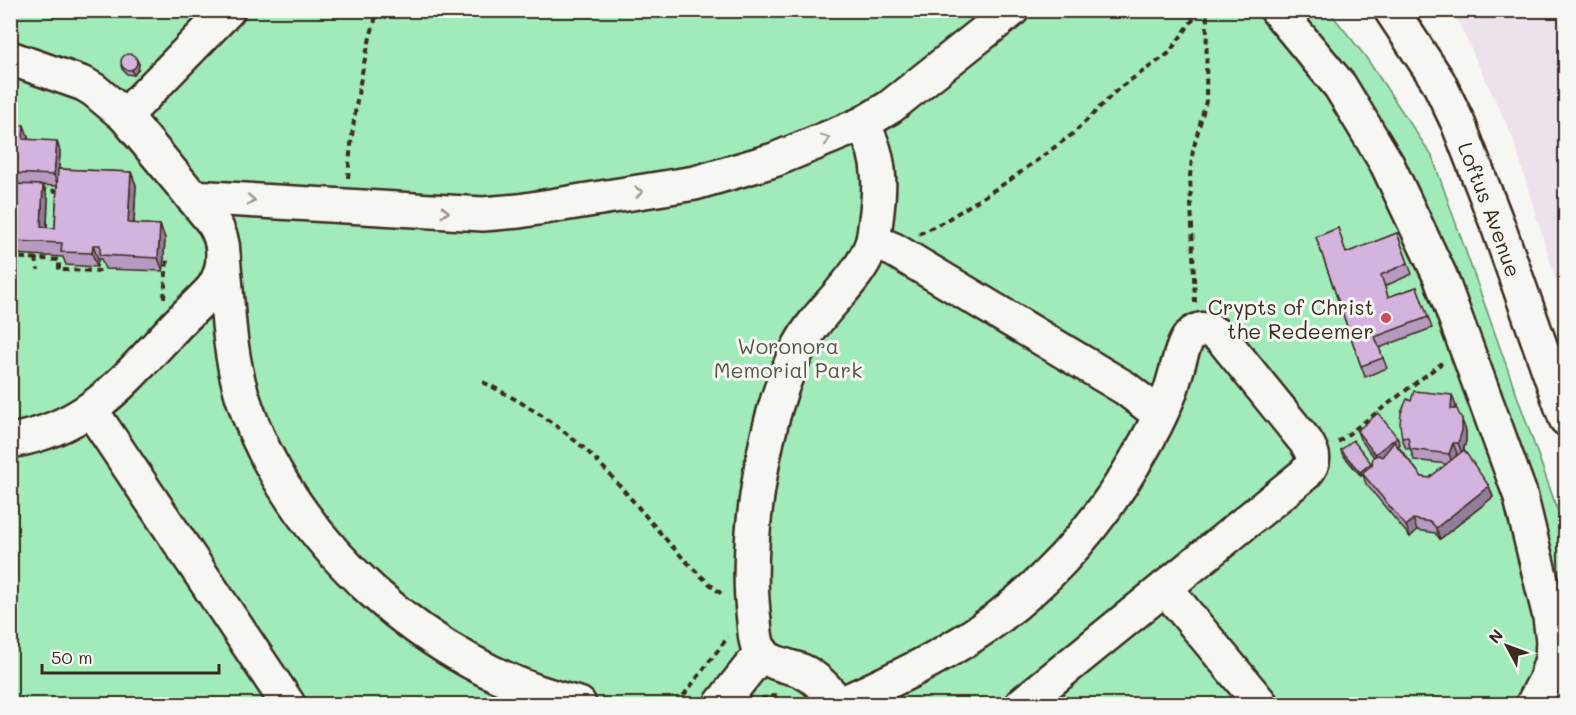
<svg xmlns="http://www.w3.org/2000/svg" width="1576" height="715" font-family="Mali,sans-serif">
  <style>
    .built { fill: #ece2ec }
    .green { fill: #a1ebba; stroke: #6e8a6c; stroke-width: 1.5 }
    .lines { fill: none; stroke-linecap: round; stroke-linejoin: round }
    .minor-casing { stroke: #3b2a1e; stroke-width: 38 }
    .path { stroke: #3b2a1e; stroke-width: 4; stroke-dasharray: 6 4.5; stroke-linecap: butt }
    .minor { stroke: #f6f6f2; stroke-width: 33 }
    .rail-casing { stroke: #3b2a1e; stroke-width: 7 }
    .rail { stroke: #f6f6f2; stroke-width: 4.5; stroke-dasharray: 14; stroke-linecap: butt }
    .wall { fill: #b69abf; stroke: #3b2a1e; stroke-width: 1.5 }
    .shaded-wall { fill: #947d9b; stroke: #3b2a1e; stroke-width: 1.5 }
    .building { fill: #d4b3de; stroke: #3b2a1e; stroke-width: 1.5 }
    .oneway { stroke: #989088 }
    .poi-dot { fill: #d1495b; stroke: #f6f6f2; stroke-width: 2 }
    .labels { text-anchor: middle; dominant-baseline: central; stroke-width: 6; stroke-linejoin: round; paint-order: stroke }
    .street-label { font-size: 21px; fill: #3b2a1e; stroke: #f6f6f2 }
    .poi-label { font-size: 21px; fill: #3b2a1e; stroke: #f6f6f2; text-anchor: end }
    .park-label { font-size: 21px; fill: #545a45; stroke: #f6f6f2 }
  </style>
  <rect width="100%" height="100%" fill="#f6f6f2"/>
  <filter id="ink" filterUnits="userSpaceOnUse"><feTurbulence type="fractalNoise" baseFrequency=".0167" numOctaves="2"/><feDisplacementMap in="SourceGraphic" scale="12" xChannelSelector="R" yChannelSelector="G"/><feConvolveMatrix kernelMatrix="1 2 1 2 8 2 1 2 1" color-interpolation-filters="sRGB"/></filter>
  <g filter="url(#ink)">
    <polygon class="built" points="1453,11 1565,11 1565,311 1513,138"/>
    <polygon class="green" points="11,11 1329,11 1365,56 1432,156 1565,531 1565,704 11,704"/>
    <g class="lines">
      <g class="minor-casing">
        <g id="minor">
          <polyline points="1277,10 1340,86 1387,164 1440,276 1520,494 1550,617 1553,641 1552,659 1545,681 1533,704"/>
          <path id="s1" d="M1391,10L1438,81L1458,123L1498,226L1566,419"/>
          <path d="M10,58L84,84L94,90L125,116L213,222C226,241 227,268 213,288C199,304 182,318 168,334C120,386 84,429 10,441"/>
          <polyline points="125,116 228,10"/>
          <path d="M862,124C886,161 879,201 873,241"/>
          <polyline points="192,197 483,214 519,211 695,183 774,160 862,124 890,107 1012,10"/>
          <path d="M223,256C228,302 228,350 242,395C286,540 433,670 579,704"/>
          <polyline points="91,410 288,704"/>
          <polyline points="1165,588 1261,704"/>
          <polyline points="721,704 762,652"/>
          <path d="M838,704C829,691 817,678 802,671C788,665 771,665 761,652C755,644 755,631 754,621C744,543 763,415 800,345C821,306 859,283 873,241L894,250L1125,388L1160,415"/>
          <path d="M841,704C895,679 952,653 999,617C1055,574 1101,520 1136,460C1148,440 1160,418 1169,395C1175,381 1181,345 1190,336C1202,323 1215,332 1225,342L1306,442C1314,454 1316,462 1305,474L1022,704"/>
        </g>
      </g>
      <g class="path">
        <path d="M348,178C352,123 361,64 378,10"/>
        <polyline points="41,190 59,191"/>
        <polyline points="919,234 945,221 1010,180 1074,133 1119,88 1168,54 1200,10"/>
        <polyline points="10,257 59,260 59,270 102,271"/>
        <polyline points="36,258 38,270"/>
        <polyline points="164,298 167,260"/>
        <polyline points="1195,303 1190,176 1193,150 1206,101 1207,10"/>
        <path d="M483,382C525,403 568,430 600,464C641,507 676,558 723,595"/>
        <polyline points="1338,442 1442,363"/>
        <polyline points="761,699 780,694"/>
        <polyline points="677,704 728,637"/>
      </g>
      <use href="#minor" class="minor"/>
      <g class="rail-casing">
        <polyline id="rail" points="1565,10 1566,12"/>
      </g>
      <use href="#rail" class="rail"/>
    </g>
    <g class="wall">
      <polygon points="137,60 139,64 138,70 134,75 127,74 122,69 121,65"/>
      <polygon points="10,124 28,136 28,139 60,151 59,169 131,172 136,185 134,224 160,225 165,238 163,271 105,269 101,259 98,259 97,267 66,265 63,257 13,254 10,246 10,195 43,185 48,199 47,228 55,228 57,186 10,184"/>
      <polygon points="1338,228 1346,253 1397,233 1412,274 1385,286 1388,297 1417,287 1432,328 1379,348 1387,368 1365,377 1316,237"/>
      <polygon points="1411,401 1456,406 1456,409 1466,431 1466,441 1463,452 1489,486 1493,497 1440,539 1435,533 1417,530 1410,537 1366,484 1363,475 1361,476 1342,454 1341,450 1371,463 1372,465 1374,457 1360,439 1357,431 1397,437 1400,444 1398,446 1422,477 1429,478 1447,464 1414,460 1410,448 1406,449 1402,438"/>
    </g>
    <g class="shaded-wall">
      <polygon points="137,60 139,64 138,70 134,75 132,71"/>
      <polygon points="24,125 28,136 27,149 23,139"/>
      <polygon points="57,141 60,151 58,186 54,175"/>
      <polygon points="131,172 136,185 133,237 128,223"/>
      <polygon points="43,185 48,199 46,241 41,227"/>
      <polygon points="160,225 165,238 163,271 158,258"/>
      <polygon points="93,245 98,259 97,267 92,253"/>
      <polygon points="1452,395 1456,406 1455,420 1451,409"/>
      <polygon points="1462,420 1466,431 1466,441 1462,454 1458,443"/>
      <polygon points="1397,437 1400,444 1378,462 1375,454"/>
      <polygon points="1453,443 1457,453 1453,465 1449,454"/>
      <polygon points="1371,463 1373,467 1361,476 1360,472"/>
      <polygon points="1489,486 1493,497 1440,539 1436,528"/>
      <polygon points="1413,519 1417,530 1410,537 1406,526"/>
    </g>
    <g class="building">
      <circle cx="129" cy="62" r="8"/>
      <polygon points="10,124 24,125 23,139 57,141 54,175 10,173"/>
      <polygon points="58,169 131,172 128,223 160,225 158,258 100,255 100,245 93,245 92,253 61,252 62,243 10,241 11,184 43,185 41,227 55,228"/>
      <polygon points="1338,228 1346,253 1397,233 1408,263 1381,275 1388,297 1417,287 1428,317 1375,337 1383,358 1361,366 1316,237"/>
      <polygon points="1414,391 1452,395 1451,409 1457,409 1462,420 1462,431 1458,443 1453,443 1449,454 1410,449 1408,437 1402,438 1400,424 1401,413 1407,399 1411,401"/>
      <polygon points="1378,413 1397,437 1375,454 1357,431"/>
      <polygon points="1353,440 1371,463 1360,472 1341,450"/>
      <polygon points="1394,442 1422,477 1429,478 1464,450 1489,486 1436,528 1431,522 1413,519 1406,526 1362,473 1372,465 1373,457 1378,455 1382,457"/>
    </g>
    <defs><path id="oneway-chevron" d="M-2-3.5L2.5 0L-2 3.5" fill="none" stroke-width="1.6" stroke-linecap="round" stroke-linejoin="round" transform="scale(1.5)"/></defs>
    <g class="oneway">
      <use href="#oneway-chevron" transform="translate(826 139) rotate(-22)"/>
      <use href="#oneway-chevron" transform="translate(639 192) rotate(-8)"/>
      <use href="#oneway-chevron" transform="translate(251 200) rotate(3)"/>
      <use href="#oneway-chevron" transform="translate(445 212) rotate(3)"/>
    </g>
  </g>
  <circle class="poi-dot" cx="1386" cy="318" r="6"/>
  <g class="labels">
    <g class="street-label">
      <text stroke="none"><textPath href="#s1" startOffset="224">Loftus Avenue</textPath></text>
    </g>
    <g class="poi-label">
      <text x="1374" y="306">Crypts of Christ<tspan x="1374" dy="24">the Redeemer</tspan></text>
    </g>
    <g class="park-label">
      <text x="788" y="345">Woronora<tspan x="788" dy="24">Memorial Park</tspan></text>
    </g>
  </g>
  <rect width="1576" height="715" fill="none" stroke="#f6f6f2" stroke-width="36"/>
  <rect x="18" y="18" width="1540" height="679" fill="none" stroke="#3b2a1e" stroke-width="2" filter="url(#ink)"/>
  <g transform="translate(1507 646) rotate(311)" stroke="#f6f6f2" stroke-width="4.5" paint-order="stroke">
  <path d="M0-4.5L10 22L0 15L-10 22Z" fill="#3b2a1e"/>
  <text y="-9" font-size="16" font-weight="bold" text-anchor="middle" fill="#3b2a1e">N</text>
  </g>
  <path d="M42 664v9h177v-9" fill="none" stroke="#3b2a1e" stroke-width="3"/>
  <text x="51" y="664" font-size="18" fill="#3b2a1e" stroke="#f6f6f2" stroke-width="4.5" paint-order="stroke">50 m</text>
</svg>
